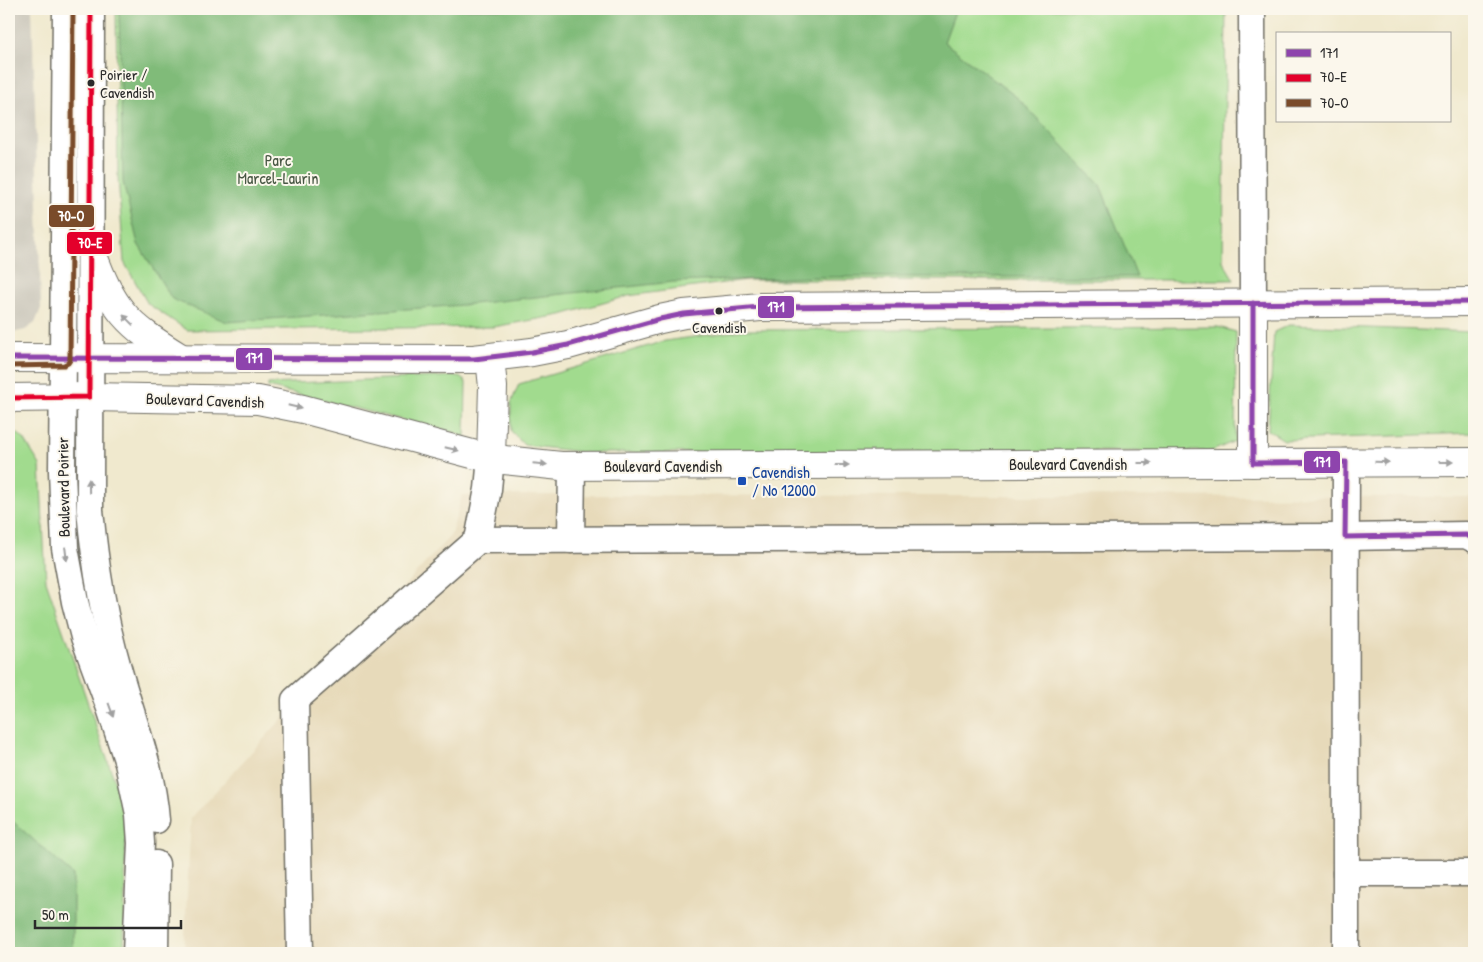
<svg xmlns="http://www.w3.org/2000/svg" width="1483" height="962" font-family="'Patrick Hand',sans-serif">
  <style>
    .built { fill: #e7daba }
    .industrial { fill: #c8c4b8 }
    .green { fill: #a1db8e; stroke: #66835c }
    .forest { fill: #80bb79; stroke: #567352 }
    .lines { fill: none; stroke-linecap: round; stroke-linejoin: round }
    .minor-casing { stroke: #706e64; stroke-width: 29 }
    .major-casing { stroke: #706e64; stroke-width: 30 }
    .minor { stroke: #fff; stroke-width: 26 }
    .major { stroke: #fff; stroke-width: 28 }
    .bus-1-casing { stroke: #fbf7ec; stroke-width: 9 }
    .bus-2-casing { stroke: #fbf7ec; stroke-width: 9 }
    .bus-3-casing { stroke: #fbf7ec; stroke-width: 9 }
    .bus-1 { stroke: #8e44ad; stroke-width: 5 }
    .bus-2 { stroke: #e4002b; stroke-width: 5 }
    .bus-3 { stroke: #7a4b2a; stroke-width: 5 }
    .oneway { fill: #a0a0a0 }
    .bus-dot { fill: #2b2b2b; stroke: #fbf7ec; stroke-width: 2 }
    .transit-dot { fill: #1a4fb4; stroke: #fbf7ec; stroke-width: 2 }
    .labels { text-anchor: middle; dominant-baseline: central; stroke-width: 4; stroke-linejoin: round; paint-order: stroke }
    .bus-label { font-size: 15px; fill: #2b2b2b; stroke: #fbf7ec; text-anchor: start }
    .park-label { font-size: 16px; fill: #485744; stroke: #fbf7ec }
    .street-label { font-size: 16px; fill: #2b2b2b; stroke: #fbf7ec }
    .transit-label { font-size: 16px; fill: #164399; stroke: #fbf7ec; text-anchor: start }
    .line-badge { stroke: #fbf7ec; stroke-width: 2 }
    .badge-label { font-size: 14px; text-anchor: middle; font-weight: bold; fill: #fff }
  </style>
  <rect width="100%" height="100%" fill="#fbf7ec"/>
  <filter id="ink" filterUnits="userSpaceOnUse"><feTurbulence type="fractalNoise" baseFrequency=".02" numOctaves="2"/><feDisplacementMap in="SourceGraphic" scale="10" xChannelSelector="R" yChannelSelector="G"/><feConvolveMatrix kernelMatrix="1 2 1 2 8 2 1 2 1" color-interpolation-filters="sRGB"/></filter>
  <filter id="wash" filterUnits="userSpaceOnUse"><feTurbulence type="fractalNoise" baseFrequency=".0096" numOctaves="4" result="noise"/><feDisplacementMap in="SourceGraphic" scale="20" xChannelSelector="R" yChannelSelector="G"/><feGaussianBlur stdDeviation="1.12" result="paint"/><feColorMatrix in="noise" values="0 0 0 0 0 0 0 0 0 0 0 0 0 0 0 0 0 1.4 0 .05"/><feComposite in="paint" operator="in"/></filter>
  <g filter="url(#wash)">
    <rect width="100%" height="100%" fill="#f0e9ce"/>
    <polygon class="built" points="462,495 1474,497 1474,953 184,953 191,818 451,535"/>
    <polygon class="industrial" points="9,9 32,9 41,308 35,323 25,330 12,333 9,333"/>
    <g class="green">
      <polygon points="116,9 1226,9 1223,261 1234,280 746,280 628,296 561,315 493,327 187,330 148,304 124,262 118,177"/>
      <polygon points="1289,325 1474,332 1474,433 1284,440 1268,430 1274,332"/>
      <polygon points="1218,327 1236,332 1235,441 1212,451 589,453 524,445 511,431 511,403 519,384 665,341 744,330"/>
      <polygon points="458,376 466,382 465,437 456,433 268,387 268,384"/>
      <polygon points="9,432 16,432 24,439 40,465 46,581 126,814 124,953 9,953"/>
    </g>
    <g class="forest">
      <polygon points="119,9 956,9 944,42 1019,99 1100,185 1137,277 819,277 673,282 463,305 227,322 172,299 138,244 123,182"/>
      <polygon points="9,818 73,875 73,953 9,953"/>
    </g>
  </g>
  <g filter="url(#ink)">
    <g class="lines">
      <g class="minor-casing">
        <g id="minor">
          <polyline points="66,9 62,471 65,548 75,602 84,637 110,708 128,763 139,814 141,843 136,953"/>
          <path d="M91,9L90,510C95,564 103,616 118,668C132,719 152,767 156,820"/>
          <polyline points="1252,9 1253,303"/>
          <polyline points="478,540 488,489 491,458"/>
          <polyline points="571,540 572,466"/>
          <path d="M1346,873C1346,736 1345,599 1346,462"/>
          <polyline points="155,953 156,864"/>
          <polyline points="300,953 295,700 478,540 1345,537 1466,535 1474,539"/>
          <polyline points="1346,953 1346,873 1474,873"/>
        </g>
      </g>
      <g class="major-casing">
        <g id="major">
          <path d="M91,250C113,311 126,324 181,358"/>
          <polyline points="1253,303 1253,463"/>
          <polyline points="9,358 474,359 532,352 568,345 660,319 684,314 760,307 1474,302"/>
          <polyline points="490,358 493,387 491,458"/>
          <polyline points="9,398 89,397 258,400 303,409 476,455 504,460 561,466 1474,462"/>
        </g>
      </g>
      <use href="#minor" class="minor"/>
      <use href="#major" class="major"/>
      <g class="bus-1-casing">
        <g id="bus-1">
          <polyline points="1253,303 1253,463 1346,462 1345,537 1466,535 1474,539"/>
          <polyline points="9,358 474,359 532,352 568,345 660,319 684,314 760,307 1474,302"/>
        </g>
      </g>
      <g class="bus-2-casing">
        <polyline id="bus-2" points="9,398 89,397 91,9"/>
      </g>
      <g class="bus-3-casing">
        <polyline id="bus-3" points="9,366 64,365 68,363 70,360 73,9"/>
      </g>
      <use href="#bus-1" class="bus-1"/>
      <use href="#bus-2" class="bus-2"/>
      <use href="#bus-3" class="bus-3"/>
    </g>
    <defs><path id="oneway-solid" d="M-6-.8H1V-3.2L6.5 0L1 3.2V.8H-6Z" transform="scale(1.25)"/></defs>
    <g class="oneway">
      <use href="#oneway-solid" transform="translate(128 320) rotate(-135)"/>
      <use href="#oneway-solid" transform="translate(295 407) rotate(13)"/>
      <use href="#oneway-solid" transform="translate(452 449) rotate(14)"/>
      <use href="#oneway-solid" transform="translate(1382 462) rotate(1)"/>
      <use href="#oneway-solid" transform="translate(1446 462)"/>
      <use href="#oneway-solid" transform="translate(1145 463)"/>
      <use href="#oneway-solid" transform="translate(540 464) rotate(5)"/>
      <use href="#oneway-solid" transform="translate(842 465)"/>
      <use href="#oneway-solid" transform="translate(89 486) rotate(-91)"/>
      <use href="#oneway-solid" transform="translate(66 554) rotate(83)"/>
      <use href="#oneway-solid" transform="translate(111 710) rotate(70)"/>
    </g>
  </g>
  <g class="bus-dot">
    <circle cx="91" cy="83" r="4.5"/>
    <circle cx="719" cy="311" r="4.5"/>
  </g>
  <rect class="transit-dot" x="737" y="476" width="10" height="10" rx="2.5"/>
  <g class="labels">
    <g class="bus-label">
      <text x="100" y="74">Poirier /<tspan x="100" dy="18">Cavendish</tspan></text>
      <text x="719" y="327" text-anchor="middle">Cavendish</text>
    </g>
    <g class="park-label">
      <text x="278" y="160">Parc<tspan x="278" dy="18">Marcel-Laurin</tspan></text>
    </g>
    <g class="street-label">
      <text transform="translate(205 400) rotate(2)">Boulevard Cavendish</text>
      <text x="1068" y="464">Boulevard Cavendish</text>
      <text x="663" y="466">Boulevard Cavendish</text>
      <text transform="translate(63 487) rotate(-91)">Boulevard Poirier</text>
    </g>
    <g class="transit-label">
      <text x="752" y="472">Cavendish<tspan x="752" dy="18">/ No 12000</tspan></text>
    </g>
  </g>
  <g class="line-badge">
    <rect x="48" y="204" width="47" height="24" rx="5" fill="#7a4b2a"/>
    <rect x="66" y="231" width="47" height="24" rx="5" fill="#e4002b"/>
    <rect x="757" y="295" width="38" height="24" rx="5" fill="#8e44ad"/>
    <rect x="235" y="347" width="38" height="24" rx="5" fill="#8e44ad"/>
    <rect x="1303" y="450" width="38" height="24" rx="5" fill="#8e44ad"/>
  </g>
  <g class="badge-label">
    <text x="71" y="221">70-O</text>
    <text x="90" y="248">70-E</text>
    <text x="776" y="312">171</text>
    <text x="254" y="363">171</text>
    <text x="1322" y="467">171</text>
  </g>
  <rect width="1483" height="962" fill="none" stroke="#fbf7ec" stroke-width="30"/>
  <rect x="1276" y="32" width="175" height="90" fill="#fbf7ec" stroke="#a8a59f"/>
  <rect x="1286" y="49" width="25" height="8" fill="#8e44ad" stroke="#a8a59f"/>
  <text x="1320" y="58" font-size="15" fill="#2b2b2b">171</text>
  <rect x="1286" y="74" width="25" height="8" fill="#e4002b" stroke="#a8a59f"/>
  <text x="1320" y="82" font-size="15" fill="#2b2b2b">70-E</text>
  <rect x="1286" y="99" width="25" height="8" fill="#7a4b2a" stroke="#a8a59f"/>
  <text x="1320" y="108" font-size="15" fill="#2b2b2b">70-O</text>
  <path d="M35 920v8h146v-8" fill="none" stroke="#2b2b2b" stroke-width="2.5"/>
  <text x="42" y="920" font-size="15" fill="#2b2b2b" stroke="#fbf7ec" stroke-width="4" paint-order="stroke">50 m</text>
</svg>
